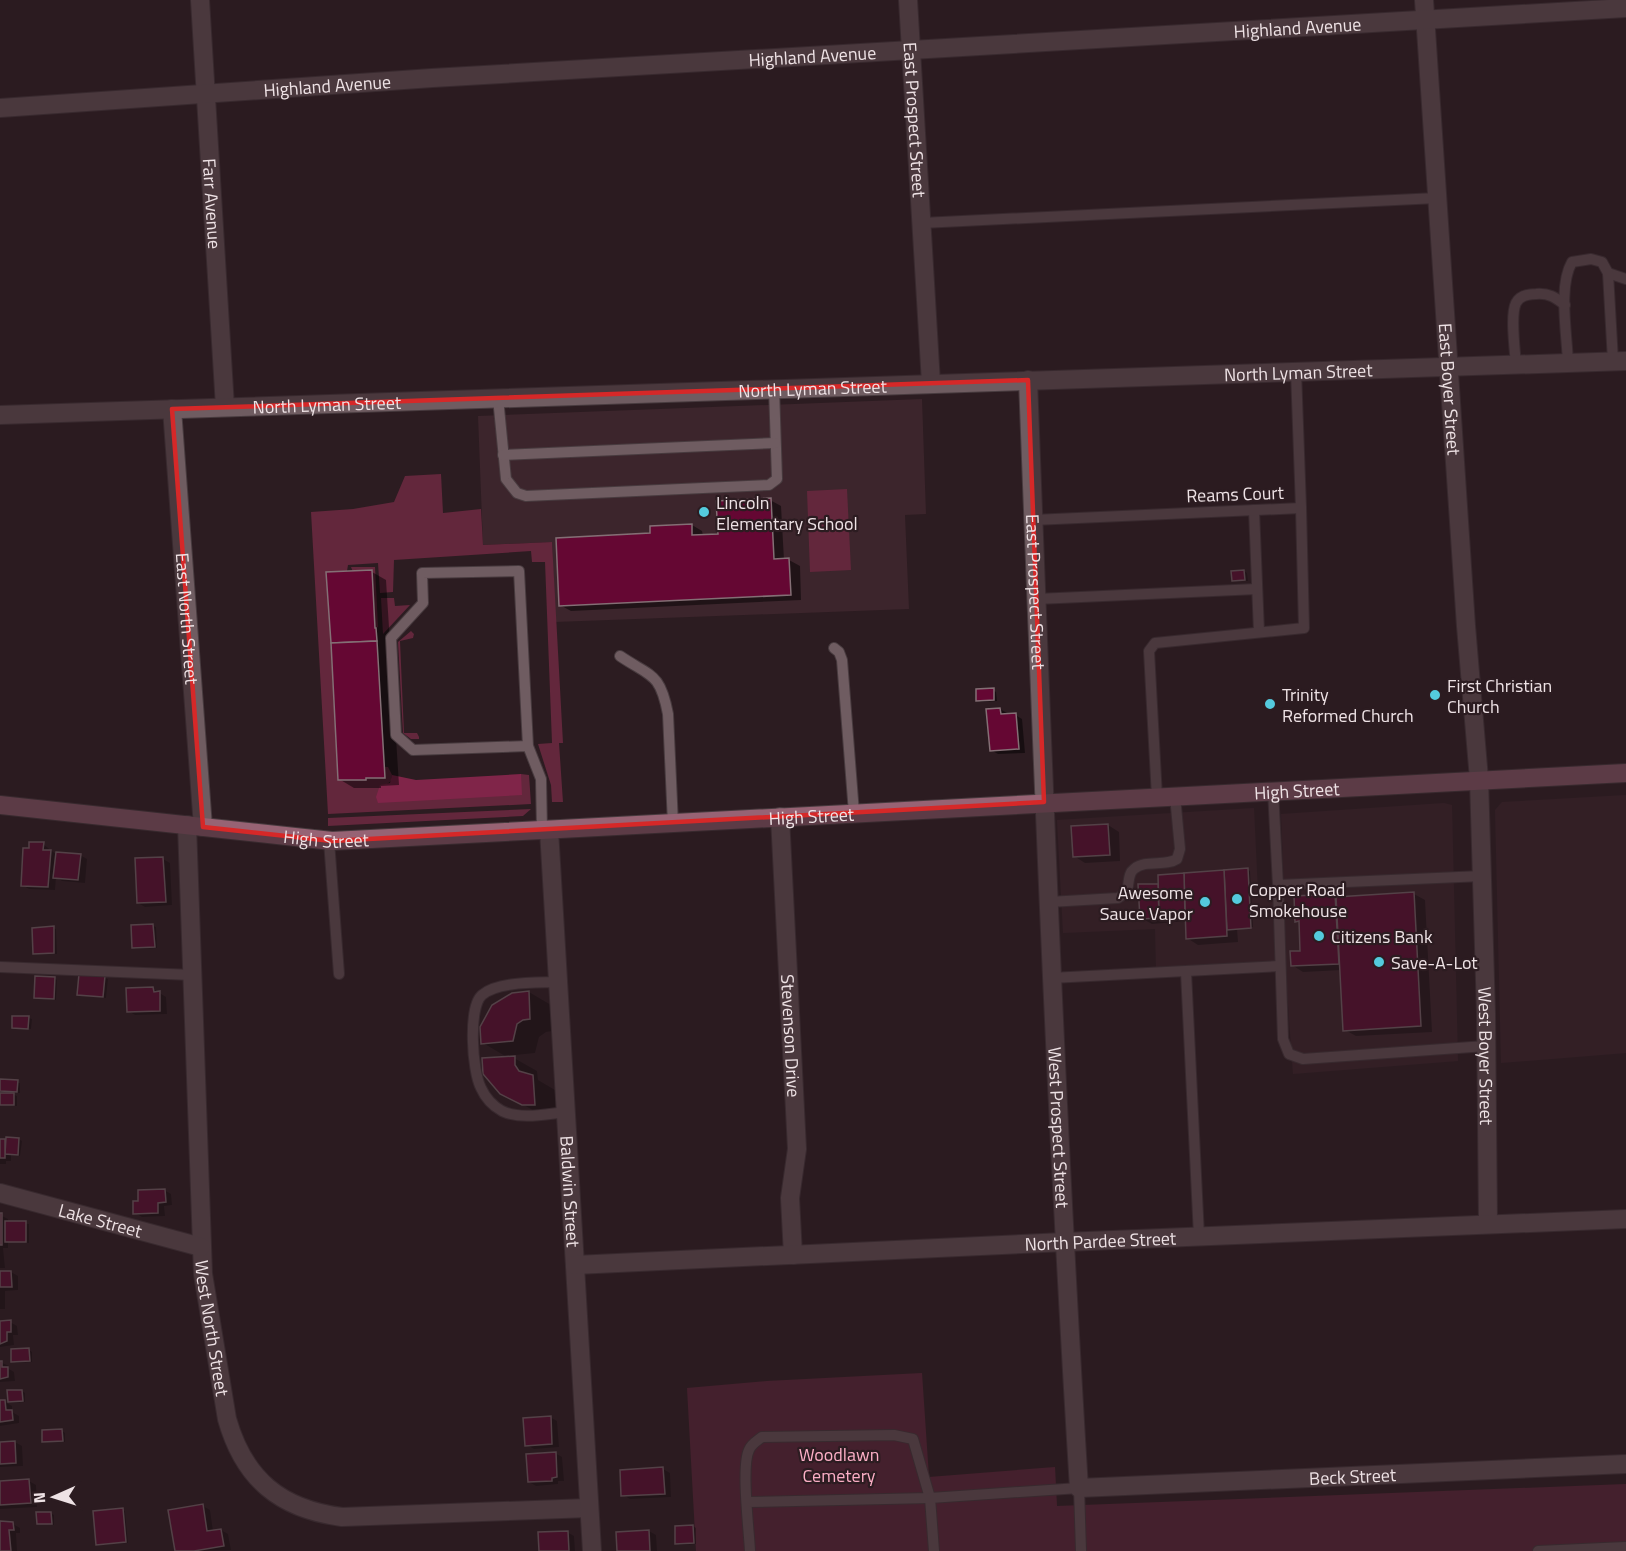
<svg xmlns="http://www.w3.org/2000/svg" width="1626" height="1551" font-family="'Titillium Web',sans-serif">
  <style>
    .built { fill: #3c252c }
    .green { fill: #63273c }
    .water { fill: #802549 }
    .shadow { fill: #0007 }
    .building { fill: #650733; stroke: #846f75; stroke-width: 1.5 }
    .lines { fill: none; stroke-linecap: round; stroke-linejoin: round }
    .service-casing { stroke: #483b3f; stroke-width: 12 }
    .minor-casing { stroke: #483b3f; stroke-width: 20 }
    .secondary-casing { stroke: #483b3f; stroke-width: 20 }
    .service { stroke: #6f5c61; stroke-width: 10 }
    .minor { stroke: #6f5c61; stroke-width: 18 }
    .secondary { stroke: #976374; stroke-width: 18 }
    .marked { fill: none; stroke: #d62828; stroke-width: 4.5; stroke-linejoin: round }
    .poi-dot { fill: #54cadd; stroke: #2c1c21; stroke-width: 2 }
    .labels { text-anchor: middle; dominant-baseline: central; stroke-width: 4.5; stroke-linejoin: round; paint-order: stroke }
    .street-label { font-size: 18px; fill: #eee2e5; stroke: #2c1c21 }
    .poi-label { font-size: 18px; fill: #eee2e5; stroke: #2c1c21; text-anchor: start }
    .park-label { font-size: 18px; fill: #fcafc6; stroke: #2c1c21 }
  </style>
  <rect width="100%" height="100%" fill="#2c1c21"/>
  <g class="built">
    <polygon points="922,399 926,514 905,515 909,609 555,622 552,542 483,545 478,416"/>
    <polygon points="1626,795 1626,1053 1501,1063 1495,810 1502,802"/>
    <polygon points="1444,803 1452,805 1458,1061 1293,1074 1285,963 1156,968 1155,929 1063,933 1057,820 1254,808 1258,893 1284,891 1281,814"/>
  </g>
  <g class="green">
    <polygon points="441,474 443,513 481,509 483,545 552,542 563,743 559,743 563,802 552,802 551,785 538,744 552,743 545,562 532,562 531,551 394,560 393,592 380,593 378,563 348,565 347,571 327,572 338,780 366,780 366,778 385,777 384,767 388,767 392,775 391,781 387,784 521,795 521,774 529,775 531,804 328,814 311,512 353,509 394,502 405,476"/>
    <polygon points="847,489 851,570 810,572 807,491"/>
    <polygon points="351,567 375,567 378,627 375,628"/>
    <polygon points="381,598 394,598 395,606 410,605 383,634"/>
    <polygon points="411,631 414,634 413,638 400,641 404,733 417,733 419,737 419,739 411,739 403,733 398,642"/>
    <polygon points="531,809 523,816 328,826 328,818"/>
    <polygon points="922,1373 929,1477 1055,1467 1057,1506 1626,1484 1626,1551 696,1551 687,1388 767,1381"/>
  </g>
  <polygon class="water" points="521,774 522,795 378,803 376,797 380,785 390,783 392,775 416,780"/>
  <g class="shadow">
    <polygon points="770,500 781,506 784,560 789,560 800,566 801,600 571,611 560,605 651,535 692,525 702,531 703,536 719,535"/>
    <polygon points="1244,571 1247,573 1248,581 1237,581 1234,580"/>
    <polygon points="372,572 386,580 399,785 381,786 381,788 354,788 339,779"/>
    <polygon points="993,690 996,692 997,701 981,702 978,700"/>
    <polygon points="1000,709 1007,713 1007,715 1015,715 1022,719 1025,753 998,754 991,750"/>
    <polygon points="1108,825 1119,832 1120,861 1085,863 1074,856"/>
    <polygon points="43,844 57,855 80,855 87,859 85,883 62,881 56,877 55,890 29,889 22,885"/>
    <polygon points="163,859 170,863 172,905 145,907 138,903"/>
    <polygon points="1247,869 1250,871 1253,927 1237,928 1238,942 1198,945 1187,938 1187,921 1152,924 1141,918 1157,885 1159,886 1159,877"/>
    <polygon points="1414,894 1425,900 1432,1032 1356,1036 1345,1030 1342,970 1303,972 1292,965 1302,952 1301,923 1297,921 1335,895 1341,898"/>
    <polygon points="153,926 156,927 157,948 136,949 133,947"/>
    <polygon points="53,928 56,929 57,954 38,954 35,953"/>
    <polygon points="54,978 57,980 56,1000 36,998"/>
    <polygon points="105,978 108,979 106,998 79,994"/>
    <polygon points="153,989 166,997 167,1014 135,1015 128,1011"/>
    <polygon points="529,992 551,1005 552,1031 546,1032 539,1037 535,1053 505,1056 483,1043"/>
    <polygon points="29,1018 32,1019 31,1029 13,1027"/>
    <polygon points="514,1058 537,1071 538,1080 555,1090 557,1117 546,1117 501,1093"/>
    <polygon points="0,1081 20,1083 20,1093 10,1093 17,1096 17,1106 0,1106 0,1095 4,1095 0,1092"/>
    <polygon points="19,1139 22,1141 20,1156 11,1155 11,1161 6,1161 6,1164 0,1164 0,1141 7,1142"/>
    <polygon points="164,1190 171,1194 172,1205 164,1206 165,1216 142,1217 135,1213"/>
    <polygon points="0,1215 8,1219 8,1222 29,1224 29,1243 8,1242 8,1248 3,1248 5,1268 0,1268"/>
    <polygon points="11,1272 18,1276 18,1290 5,1291 5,1309 0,1309 0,1273"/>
    <polygon points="10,1322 17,1326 18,1335 13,1335 14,1345 0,1347 0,1324"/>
    <polygon points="29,1350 32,1352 32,1362 16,1363 13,1361"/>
    <polygon points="0,1362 9,1366 9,1369 14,1372 15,1381 0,1382"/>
    <polygon points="22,1391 25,1393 25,1402 9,1403 9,1392"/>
    <polygon points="0,1402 5,1402 12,1406 12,1412 19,1416 19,1423 0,1426"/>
    <polygon points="550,1417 557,1421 559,1447 534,1449 527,1445"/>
    <polygon points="62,1431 65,1433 65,1442 46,1442 43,1441"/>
    <polygon points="15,1442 22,1446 23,1466 0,1467 0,1443"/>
    <polygon points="555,1453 562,1457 564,1481 558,1481 558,1484 536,1486 529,1482"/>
    <polygon points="663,1469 670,1473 671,1497 630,1499 623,1495"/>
    <polygon points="29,1481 36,1485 37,1507 0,1509 0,1482"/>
    <polygon points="203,1506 210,1510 213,1531 221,1530 228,1534 231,1550 176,1551"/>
    <polygon points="123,1510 125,1511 128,1543 101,1545 98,1544"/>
    <polygon points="51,1513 54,1515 54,1525 38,1523"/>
    <polygon points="0,1523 13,1524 20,1528 20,1533 16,1533 17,1551 0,1551"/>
    <polygon points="693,1526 696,1528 696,1544 680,1545 677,1543"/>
    <polygon points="649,1531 656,1535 657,1551 619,1551"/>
    <polygon points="567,1532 574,1536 575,1551 540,1551"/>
  </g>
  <g class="building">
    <polygon points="771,498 774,559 789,558 791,595 559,606 556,538 650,533 650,526 692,524 692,535 718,534 716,501"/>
    <polygon points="372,570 375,628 376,628 377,641 331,643 326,572"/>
    <polygon points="1244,570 1245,580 1232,581 1231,571"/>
    <polygon points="377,641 385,778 366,778 366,780 338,780 331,643"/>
    <polygon points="994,688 994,700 976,701 976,689"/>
    <polygon points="1000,708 1001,714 1016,713 1019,749 990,751 986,709"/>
    <polygon points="1108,824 1110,855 1073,857 1071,826"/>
    <polygon points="29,842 44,842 43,850 51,850 48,887 21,886 23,848 29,848"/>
    <polygon points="56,852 81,854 78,880 53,878"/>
    <polygon points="163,857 166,902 137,903 135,858"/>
    <polygon points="1248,868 1251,928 1227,930 1224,870"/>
    <polygon points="1224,870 1227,936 1186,939 1184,873"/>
    <polygon points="1184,873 1185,917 1159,918 1158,875"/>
    <polygon points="1138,884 1158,884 1159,918 1140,919"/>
    <polygon points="1414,892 1421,1026 1343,1031 1336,897"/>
    <polygon points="1335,894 1339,964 1291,966 1290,951 1300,951 1299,921 1295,922 1294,896"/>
    <polygon points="153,924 155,947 132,948 131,925"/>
    <polygon points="54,926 54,953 33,954 32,928"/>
    <polygon points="79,974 105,976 103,997 77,995"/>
    <polygon points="35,976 55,977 54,999 34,998"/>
    <polygon points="153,987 154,992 160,991 160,1011 127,1012 126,988"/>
    <polygon points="529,991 530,1019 523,1020 517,1024 513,1041 481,1044 480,1027 492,1005 512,993"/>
    <polygon points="12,1016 29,1016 28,1029 12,1028"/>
    <polygon points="515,1056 515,1065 519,1071 533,1075 535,1105 522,1105 500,1094 483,1074 482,1058"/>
    <polygon points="0,1079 18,1080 17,1092 0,1091"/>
    <rect x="0" y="1093" width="14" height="12"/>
    <polygon points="6,1137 19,1138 18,1155 5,1154"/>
    <rect x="0" y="1139" width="5" height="19"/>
    <polygon points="165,1189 166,1202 158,1203 158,1213 133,1214 133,1201 138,1201 138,1190"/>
    <rect x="0" y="1213" width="2" height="32"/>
    <rect x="5" y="1221" width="21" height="21"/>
    <polygon points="0,1271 11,1271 12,1287 0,1287"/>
    <polygon points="11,1320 11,1332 7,1332 7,1341 0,1344 0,1321"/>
    <polygon points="29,1348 30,1361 11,1362 11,1349"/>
    <polygon points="0,1361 2,1361 2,1367 8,1367 8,1377 0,1379"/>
    <polygon points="7,1390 22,1390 23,1401 8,1402"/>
    <polygon points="0,1400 5,1400 6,1410 12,1410 13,1420 0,1422"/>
    <polygon points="551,1416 552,1444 525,1446 523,1418"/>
    <polygon points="62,1429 63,1441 42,1442 42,1430"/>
    <polygon points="15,1441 16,1463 0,1464 0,1442"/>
    <polygon points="556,1452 557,1477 552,1478 552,1481 528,1482 526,1454"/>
    <polygon points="663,1467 665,1494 621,1496 620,1470"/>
    <polygon points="29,1479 31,1503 0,1505 0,1481"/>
    <polygon points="203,1504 207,1531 221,1529 224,1546 194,1551 175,1551 168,1510"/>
    <polygon points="123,1508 126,1542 96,1545 93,1511"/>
    <polygon points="36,1512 51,1512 52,1524 37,1524"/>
    <polygon points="0,1521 13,1522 14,1530 9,1530 11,1551 0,1551"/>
    <polygon points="693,1525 694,1543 675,1544 675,1526"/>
    <polygon points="649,1530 650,1551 617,1551 616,1532"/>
    <polygon points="568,1531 569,1551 539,1551 538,1532"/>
  </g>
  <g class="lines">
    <g class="service-casing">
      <g id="service">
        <polyline points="922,223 1437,198"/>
        <polyline points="1608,273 1626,279"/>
        <path d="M1568,363C1567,334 1558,286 1572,262L1591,259L1602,262L1608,273L1613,361"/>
        <path d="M1516,365C1515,350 1510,315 1516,303C1520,295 1528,294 1536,294C1549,293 1555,297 1565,305"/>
        <polyline points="498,398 506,479 517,493 526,496 769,485 777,479 774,388"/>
        <polyline points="503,455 775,443"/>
        <polyline points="1254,510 1259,632"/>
        <polyline points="1033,520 1301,508 1296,371"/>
        <polyline points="1037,599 1257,589"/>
        <polyline points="834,648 839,652 842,660 854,813"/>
        <path d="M620,656C651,677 660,672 668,714L673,824"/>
        <polyline points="528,746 413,750 396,735 391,638 423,603 422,573 519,571 528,746 541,779 542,831"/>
        <polyline points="1273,790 1278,885 1482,876"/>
        <polyline points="1157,797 1149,651 1155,643 1304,628 1301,508"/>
        <polyline points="329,841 339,974"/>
        <polyline points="1278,885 1283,1039 1289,1054 1303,1059 1486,1046"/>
        <path d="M1049,902L1118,898C1121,896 1124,894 1126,892C1130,885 1127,874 1134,869C1146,859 1165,867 1177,859L1180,849L1175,796"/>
        <polyline points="0,967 192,975"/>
        <polyline points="1186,972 1199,1236"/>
        <polyline points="1051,978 1280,966"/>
        <path d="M558,982C538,983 498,981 482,995C468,1007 472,1071 481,1088C485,1097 493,1106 502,1111C521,1120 546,1114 566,1112"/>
        <path d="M747,1502L930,1498L913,1439L894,1435L762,1437C757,1441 751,1444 749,1450C741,1466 749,1530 750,1551"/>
        <polyline points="934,1551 930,1498 1079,1488 1081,1551"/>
        <polyline points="1538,1551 1626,1547"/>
      </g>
    </g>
    <g class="minor-casing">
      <g id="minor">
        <path id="s1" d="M200,0L225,407"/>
        <path id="s2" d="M908,0L931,383"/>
        <path id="s3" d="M1424,0L1466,626L1479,779L1486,1014L1488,1223"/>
        <path id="s4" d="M0,108L432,78L1626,8"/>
        <path id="s5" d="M1028,380C1042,749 1056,1119 1079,1488L1626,1464"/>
        <path id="s6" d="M172,409L203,827"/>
        <path id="s7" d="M0,415L1626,361"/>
        <path id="s8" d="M780,817L797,1149L790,1198L793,1255"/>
        <path id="s9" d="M187,825L203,1274L227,1419C244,1479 280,1509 342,1517L589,1508"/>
        <path id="s10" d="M549,830L592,1551"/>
        <path id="s11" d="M0,1193L201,1247"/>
        <path id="s12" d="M575,1265L1064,1242L1626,1219"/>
      </g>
    </g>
    <g class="secondary-casing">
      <g id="secondary">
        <path id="s13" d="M0,805L332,841L1626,773"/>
      </g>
    </g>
    <use href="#service" class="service"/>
    <use href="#minor" class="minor"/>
    <use href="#secondary" class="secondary"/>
  </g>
  <path d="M0 0H1626V1551H0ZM1028,380L1044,802L332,841L203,827L172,409Z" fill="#2c1c21" fill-opacity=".55" fill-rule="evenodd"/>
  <path class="marked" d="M1028,380L1044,802L332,841L203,827L172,409Z"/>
  <g class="poi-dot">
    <circle cx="704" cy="512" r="6"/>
    <circle cx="1435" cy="695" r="6"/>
    <circle cx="1270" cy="704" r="6"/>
    <circle cx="1237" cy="899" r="6"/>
    <circle cx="1205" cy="902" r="6"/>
    <circle cx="1319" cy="936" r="6"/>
    <circle cx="1379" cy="962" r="6"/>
  </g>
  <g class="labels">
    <g class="street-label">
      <text stroke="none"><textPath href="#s4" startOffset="1300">Highland Avenue</textPath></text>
      <text stroke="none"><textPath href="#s4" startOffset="814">Highland Avenue</textPath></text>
      <text stroke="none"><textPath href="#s4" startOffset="328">Highland Avenue</textPath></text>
      <text stroke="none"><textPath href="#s2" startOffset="120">East Prospect Street</textPath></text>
      <text stroke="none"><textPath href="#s1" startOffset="204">Farr Avenue</textPath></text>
      <text stroke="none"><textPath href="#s7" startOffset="1299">North Lyman Street</textPath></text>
      <text stroke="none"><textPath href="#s7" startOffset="813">North Lyman Street</textPath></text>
      <text stroke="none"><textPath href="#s3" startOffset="390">East Boyer Street</textPath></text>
      <text stroke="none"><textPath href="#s7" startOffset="327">North Lyman Street</textPath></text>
      <text transform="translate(1235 494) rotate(-2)">Reams Court</text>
      <text stroke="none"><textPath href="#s5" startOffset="212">East Prospect Street</textPath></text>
      <text stroke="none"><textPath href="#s6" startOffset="210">East North Street</textPath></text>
      <text stroke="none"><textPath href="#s13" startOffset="1300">High Street</textPath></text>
      <text stroke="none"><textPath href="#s13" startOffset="814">High Street</textPath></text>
      <text stroke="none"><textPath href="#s13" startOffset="328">High Street</textPath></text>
      <text stroke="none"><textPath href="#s8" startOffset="219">Stevenson Drive</textPath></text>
      <text stroke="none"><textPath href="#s3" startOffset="1058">West Boyer Street</textPath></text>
      <text stroke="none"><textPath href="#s5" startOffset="748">West Prospect Street</textPath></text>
      <text stroke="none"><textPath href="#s10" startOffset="362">Baldwin Street</textPath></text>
      <text stroke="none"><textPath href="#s11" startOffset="104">Lake Street</textPath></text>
      <text stroke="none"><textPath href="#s12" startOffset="526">North Pardee Street</textPath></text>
      <text stroke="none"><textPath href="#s9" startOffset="504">West North Street</textPath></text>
      <text stroke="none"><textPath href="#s5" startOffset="1383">Beck Street</textPath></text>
    </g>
    <g class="poi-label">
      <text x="716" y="502">Lincoln<tspan x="716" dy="21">Elementary School</tspan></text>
      <text x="1447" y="685">First Christian<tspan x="1447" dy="21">Church</tspan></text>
      <text x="1282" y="694">Trinity<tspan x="1282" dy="21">Reformed Church</tspan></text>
      <text x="1249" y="889">Copper Road<tspan x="1249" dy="21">Smokehouse</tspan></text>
      <text x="1193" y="892" text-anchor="end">Awesome<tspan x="1193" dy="21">Sauce Vapor</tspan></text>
      <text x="1331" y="936">Citizens Bank</text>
      <text x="1391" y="962">Save-A-Lot</text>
    </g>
    <g class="park-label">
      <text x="839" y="1454">Woodlawn<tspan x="839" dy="21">Cemetery</tspan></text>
    </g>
  </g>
  <g transform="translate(54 1497) rotate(267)" stroke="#2c1c21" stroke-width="4.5" paint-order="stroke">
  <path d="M0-4.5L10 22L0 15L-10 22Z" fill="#eee2e5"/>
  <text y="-9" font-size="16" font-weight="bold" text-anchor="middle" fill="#eee2e5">N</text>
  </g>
</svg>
